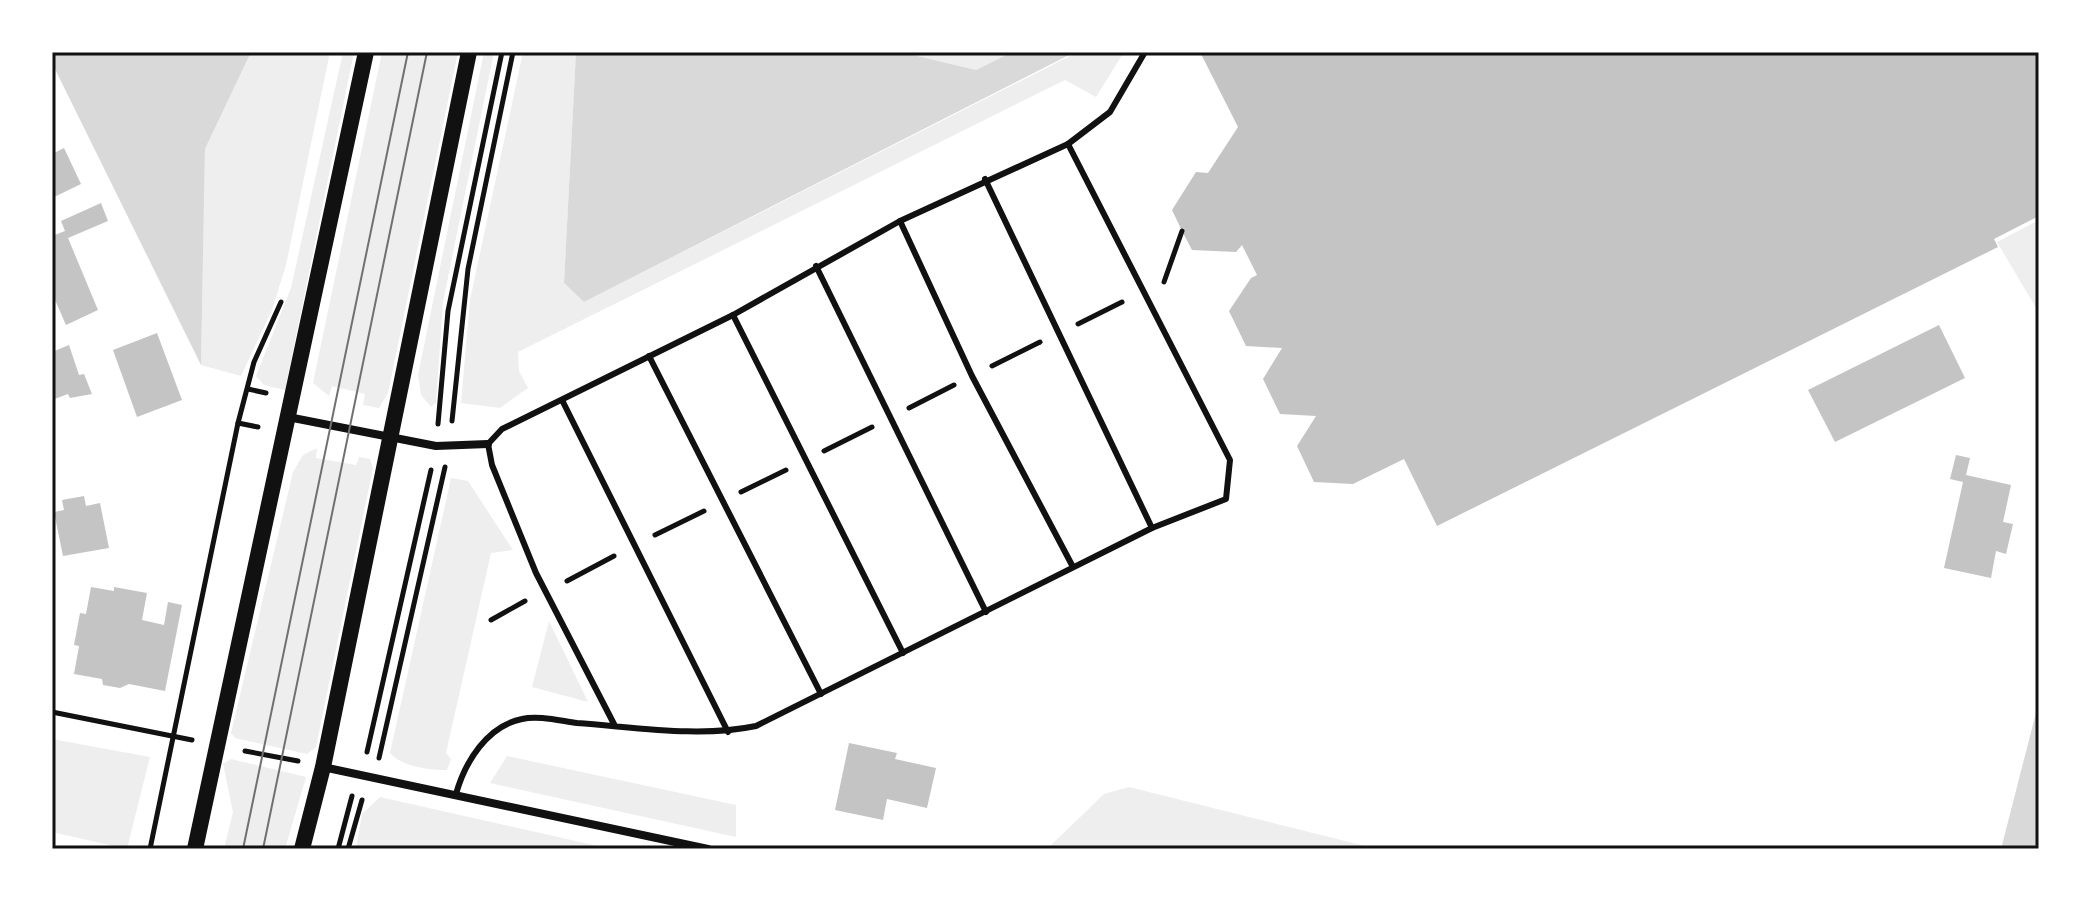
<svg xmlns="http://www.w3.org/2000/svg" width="2091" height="901" font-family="'Fira Sans Condensed',sans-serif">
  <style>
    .green { fill: #eee }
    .water { fill: #d9d9d9 }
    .building { fill: #c4c4c4 }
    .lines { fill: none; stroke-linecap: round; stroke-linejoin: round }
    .path { stroke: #111; stroke-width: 5 }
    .service { stroke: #111; stroke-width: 6 }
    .minor { stroke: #111; stroke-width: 8 }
    .secondary { stroke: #111; stroke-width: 16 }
    .tram { stroke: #707070; stroke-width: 2 }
    .neatline { fill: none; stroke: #111; stroke-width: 3 }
  </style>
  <rect width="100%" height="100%" fill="#fff"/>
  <g class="green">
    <polygon points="251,52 330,52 286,265 272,310 241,376 201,365 205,149"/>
    <polygon points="343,52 354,52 285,390 264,385 256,376 291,288"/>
    <polygon points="382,52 458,52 388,393 379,408 363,405 365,394 332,386 329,396 313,383"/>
    <polygon points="484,52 494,52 443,302 436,403 431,407 421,395 418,375"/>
    <polygon points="523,52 576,52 564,283 584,302 1078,52 1124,52 1096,97 1065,80 518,352 519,371 528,388 500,408 461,403 470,300"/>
    <polygon points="901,52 1012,52 976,70"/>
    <polygon points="2039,220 2039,313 1997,242"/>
    <polygon points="317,448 316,458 356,465 359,457 370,459 373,468 316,747 307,754 235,738 231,733 293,472 303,455"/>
    <path d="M451,478L468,481L513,550L491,553L446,753L451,759L447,770C429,770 403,767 390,753Z"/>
    <polygon points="549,621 588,702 532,687"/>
    <polygon points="52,739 150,757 127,849 52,832"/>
    <polygon points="507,756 736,805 736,837 490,783"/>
    <polygon points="231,759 306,777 285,849 224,849 233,812 223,764"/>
    <polygon points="1129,787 1377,849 1047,849 1104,794"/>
    <polygon points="380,797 611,849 356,849 362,814"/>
  </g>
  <g class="water">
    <polygon points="52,52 251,52 205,149 201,365 52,63"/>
    <polygon points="576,52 901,52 976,70 1012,52 1075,52 584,302 564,283"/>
    <polygon points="2039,701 2039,849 2001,849"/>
  </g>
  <g class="building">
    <polygon points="1200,52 2039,52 2039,216 1994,239 1998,247 1437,526 1404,459 1353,484 1314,482 1297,446 1316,416 1280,414 1263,379 1282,348 1246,346 1229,311 1251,278 1257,275 1242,245 1236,252 1192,250 1182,231 1172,210 1196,172 1208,173 1238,127"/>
    <polygon points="64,148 81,184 52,198 52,154"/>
    <polygon points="101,203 108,221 68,238 98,310 66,325 52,293 52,236 65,231 61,221"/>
    <polygon points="1939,325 1965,378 1835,442 1808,390"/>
    <polygon points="157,333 182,400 137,417 113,350"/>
    <polygon points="69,345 79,375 84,374 92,394 70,398 68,394 52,400 52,352"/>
    <polygon points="1956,455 1970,458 1966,475 2011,485 2003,522 2013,524 2006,554 1996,551 1991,578 1944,568 1963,482 1950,479"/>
    <polygon points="84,496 86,506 100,503 109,548 63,556 54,512 64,510 62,500"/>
    <polygon points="91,587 114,591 114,587 147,593 142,620 164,625 168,602 182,605 165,691 129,684 120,688 103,685 102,679 74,674 79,646 74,645 80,613 86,614"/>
    <polygon points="849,743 897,753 895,759 936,768 927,808 887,799 883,820 835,810"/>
  </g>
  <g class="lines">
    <g class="path">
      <polyline points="1164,282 1182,231"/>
      <polyline points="1078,324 1122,302"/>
      <polyline points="992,366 1040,342"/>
      <polyline points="248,389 266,393"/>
      <polyline points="909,408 954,385"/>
      <polyline points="452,421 468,269 513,52"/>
      <polyline points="238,423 258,427"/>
      <polyline points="438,424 448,311 502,52"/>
      <polyline points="824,451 872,427"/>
      <polyline points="741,492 786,470"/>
      <polyline points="655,535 704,511"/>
      <polyline points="567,581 614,556"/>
      <polyline points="491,620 525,601"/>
      <polyline points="52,712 192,740"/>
      <polyline points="245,751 298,761"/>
      <polyline points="367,752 431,470"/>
      <polyline points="379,758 445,467"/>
      <polyline points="150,849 238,423 254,362 281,302"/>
      <polyline points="338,849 352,796"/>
      <polyline points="348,849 362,800"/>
    </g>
    <g class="service">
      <polyline points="1068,144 1110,112 1145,52"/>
      <polyline points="985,179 1152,528"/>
      <polyline points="900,221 972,376 1073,567"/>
      <polyline points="816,266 986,612"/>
      <polyline points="733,315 903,653"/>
      <polyline points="649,356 821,694"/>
      <polyline points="562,400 728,732"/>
      <path d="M456,794C465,762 487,726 522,719C538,715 561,721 577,723C635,727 699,738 756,726L1152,528L1226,499L1230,460L1068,144L900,221L733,315L502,429L488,444L492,465L536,573L615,726"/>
    </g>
    <g class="minor">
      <polyline points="288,417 436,446 488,444"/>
      <polyline points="323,767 708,849"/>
    </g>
    <g class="secondary">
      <polyline points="195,849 366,52"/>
      <polyline points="302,849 323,767 469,52"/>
    </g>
    <g class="tram">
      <polyline points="243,849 408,52"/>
      <polyline points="263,849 427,52"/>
    </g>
  </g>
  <rect width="2091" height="901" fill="none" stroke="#ffffff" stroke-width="108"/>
  <rect x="54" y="54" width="1983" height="793" class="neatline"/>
</svg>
